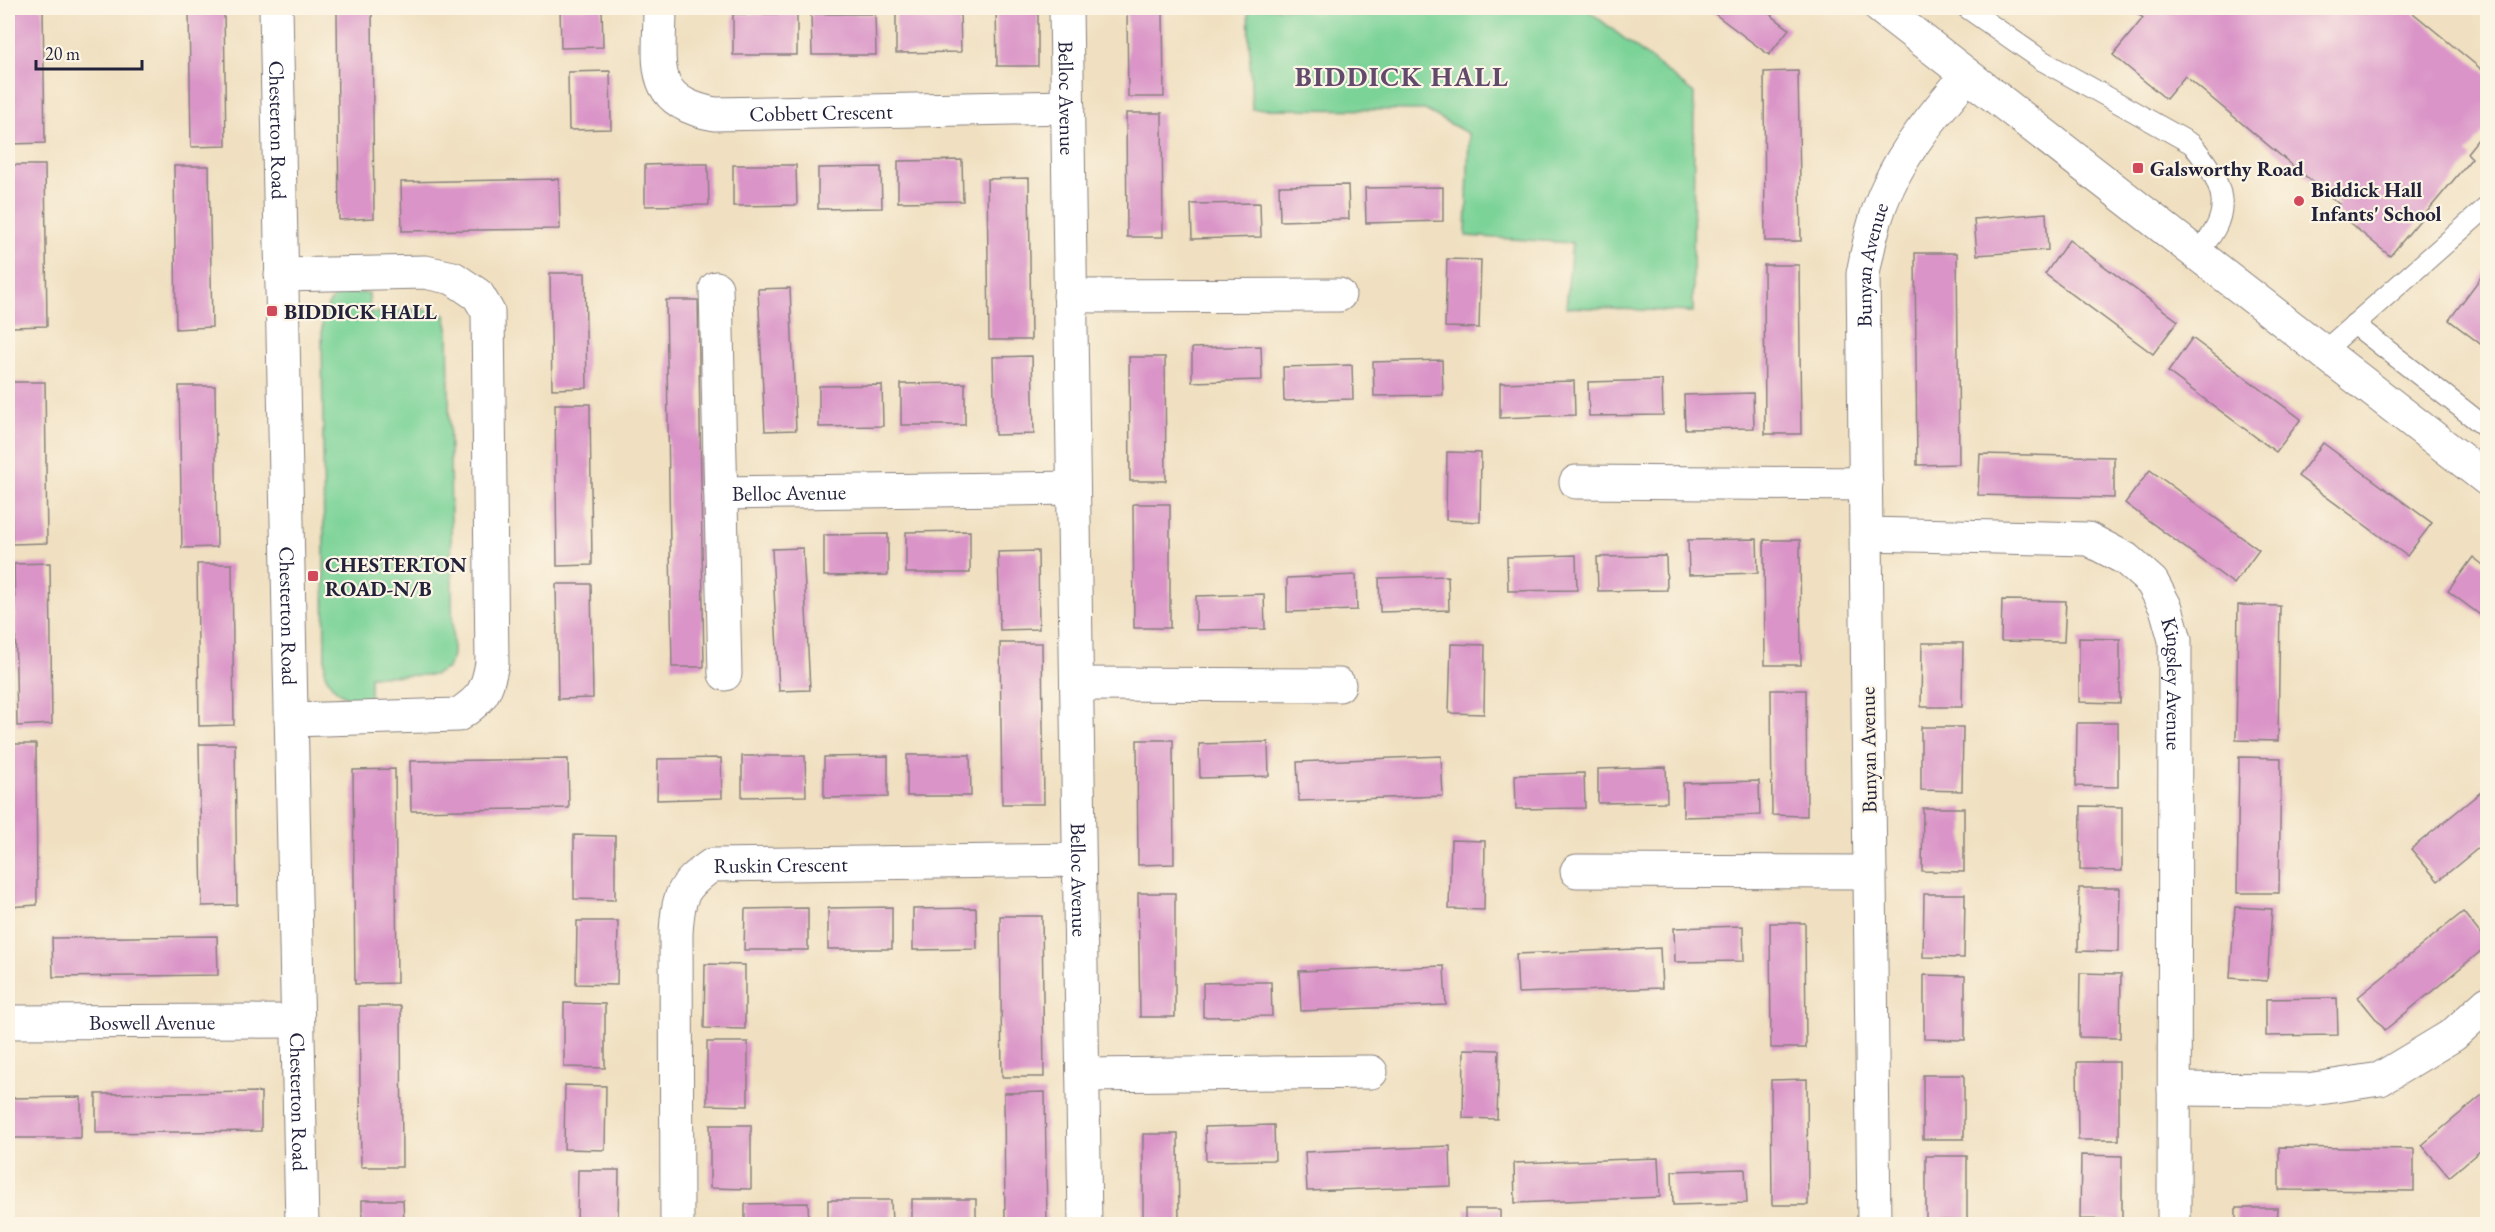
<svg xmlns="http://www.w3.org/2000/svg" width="2495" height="1232" font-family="'EB Garamond',serif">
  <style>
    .green { fill: #7cd398; stroke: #4f7a6a; stroke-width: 1.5 }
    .building { fill: #da94c8 }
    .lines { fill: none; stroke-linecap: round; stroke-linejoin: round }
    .lane-casing { stroke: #89817e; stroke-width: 22 }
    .street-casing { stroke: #89817e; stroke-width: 35 }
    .lane { stroke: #fff; stroke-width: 20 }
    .street { stroke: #fff; stroke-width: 33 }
    .poi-dot { fill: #d1495b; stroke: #fcf5e5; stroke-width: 2 }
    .labels { text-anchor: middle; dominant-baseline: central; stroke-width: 4.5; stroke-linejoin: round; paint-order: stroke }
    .street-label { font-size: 21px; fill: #22223b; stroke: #fcf5e5 }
    .poi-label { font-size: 21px; font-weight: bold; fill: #22223b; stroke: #fcf5e5; text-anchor: start }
    .district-label { font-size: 27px; font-weight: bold; letter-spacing: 1.5px; fill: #624a6c; stroke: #fcf5e5 }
  </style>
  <rect width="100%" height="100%" fill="#fcf5e5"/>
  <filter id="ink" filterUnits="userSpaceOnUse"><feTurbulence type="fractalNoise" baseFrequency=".0167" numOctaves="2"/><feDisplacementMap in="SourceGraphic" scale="12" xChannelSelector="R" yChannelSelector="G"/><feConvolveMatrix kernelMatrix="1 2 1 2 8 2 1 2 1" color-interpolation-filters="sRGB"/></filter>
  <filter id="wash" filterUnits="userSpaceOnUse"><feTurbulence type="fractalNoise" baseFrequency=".008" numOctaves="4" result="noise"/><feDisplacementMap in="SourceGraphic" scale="24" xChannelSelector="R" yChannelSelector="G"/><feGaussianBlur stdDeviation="1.35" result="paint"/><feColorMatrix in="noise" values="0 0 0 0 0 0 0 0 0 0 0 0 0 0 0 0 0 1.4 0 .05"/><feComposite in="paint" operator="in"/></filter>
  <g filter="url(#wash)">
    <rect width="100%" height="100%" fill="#f0e0c1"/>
    <g class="green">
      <polygon points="1248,8 1585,8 1694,93 1693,312 1566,307 1572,243 1466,236 1469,134 1425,110 1252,109"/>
      <path d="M337,293H369L370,313L422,309L445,315L448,328L453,655L448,668L434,675L370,676V702C346,698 336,696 325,674L322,323L328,305Z"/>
    </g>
    <g id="blocks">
      <g class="building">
        <polygon points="8,8 43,8 45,143 10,144"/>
        <polygon points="189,8 224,8 226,146 191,147"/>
        <polygon points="560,8 602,8 603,47 561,48"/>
        <polygon points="996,8 1038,8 1038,66 997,66"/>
        <polygon points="1127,8 1163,8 1164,97 1128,97"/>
        <polygon points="1707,8 1762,8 1789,29 1769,55"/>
        <polygon points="2130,8 2407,8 2487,74 2487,128 2467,153 2472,158 2390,256 2334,210 2339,204 2185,76 2166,99 2113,55 2143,18"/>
        <polygon points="337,11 372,11 374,218 339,220"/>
        <polygon points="928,11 960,11 961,52 896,53 896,12"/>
        <rect x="733" y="14" width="64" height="41"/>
        <polygon points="811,14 875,14 876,55 812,55"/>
        <polygon points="610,71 611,129 569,130 568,72"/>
        <polygon points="1798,71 1801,241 1765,241 1764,72"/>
        <polygon points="1126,113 1162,113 1163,237 1127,237"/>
        <polygon points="962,160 963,201 898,202 898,161"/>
        <polygon points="677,164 708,164 709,205 645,206 645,165"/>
        <polygon points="9,165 45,165 47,326 12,327"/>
        <polygon points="733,165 796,165 797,205 733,206"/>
        <polygon points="174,166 209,166 212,327 176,329"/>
        <polygon points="881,167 882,208 818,209 818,168"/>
        <polygon points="1029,178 1031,340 989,340 987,179"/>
        <polygon points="559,179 560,229 402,231 401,182"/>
        <polygon points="1348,185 1349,219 1280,221 1279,186"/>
        <polygon points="1443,187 1443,221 1366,223 1365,188"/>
        <polygon points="1260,203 1261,237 1192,239 1191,204"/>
        <polygon points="2046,213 2048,250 1977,255 1974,219"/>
        <polygon points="2069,240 2178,321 2153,354 2045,274"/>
        <polygon points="1915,253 1957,253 1959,464 1917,465"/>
        <polygon points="1447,259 1481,260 1479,328 1445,327"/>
        <polygon points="1764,265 1799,265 1801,434 1765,434"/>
        <polygon points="2487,269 2487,349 2449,320"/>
        <polygon points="550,273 585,273 587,388 552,389"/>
        <polygon points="790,288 796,430 765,431 758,289"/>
        <polygon points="666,300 698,300 704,667 672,667"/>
        <polygon points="2192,338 2301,419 2276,452 2168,372"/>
        <polygon points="1261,346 1262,380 1192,382 1192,348"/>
        <polygon points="1032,356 1034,434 995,435 993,357"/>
        <polygon points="1129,357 1165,357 1166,481 1130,481"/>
        <polygon points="1442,360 1443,395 1374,396 1373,362"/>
        <polygon points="1352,365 1353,399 1284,401 1283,367"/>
        <polygon points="1662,380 1663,415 1589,416 1588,382"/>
        <polygon points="1574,381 1575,415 1500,418 1500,383"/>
        <polygon points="10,382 45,382 47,543 12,544"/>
        <polygon points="965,383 965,425 901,425 901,384"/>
        <polygon points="882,385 883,426 819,427 819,386"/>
        <polygon points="179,386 215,386 217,547 182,548"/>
        <polygon points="1753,393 1754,428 1685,429 1684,395"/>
        <polygon points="555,404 590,404 592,565 557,566"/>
        <polygon points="2323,443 2432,523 2407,556 2298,476"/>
        <polygon points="1447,452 1481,453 1480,522 1446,520"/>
        <polygon points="1980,454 2114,457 2114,498 1978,495"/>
        <polygon points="2150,470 2259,550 2234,584 2125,503"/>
        <polygon points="1133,504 1170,504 1170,628 1134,628"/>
        <polygon points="970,531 970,573 906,573 906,532"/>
        <polygon points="888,534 888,575 824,576 824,535"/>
        <polygon points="1757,539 1758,573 1689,575 1688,540"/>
        <polygon points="1764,540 1800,540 1801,665 1765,665"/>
        <polygon points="803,548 810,690 779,691 772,549"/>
        <polygon points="1038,551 1039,629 1000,630 998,552"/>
        <polygon points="1576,555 1577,590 1508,591 1507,557"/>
        <polygon points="1666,556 1667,590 1598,591 1597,557"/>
        <polygon points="2473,557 2487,568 2487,620 2448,591"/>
        <polygon points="50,563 52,724 17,726 14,564"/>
        <polygon points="197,564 232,564 234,725 199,726"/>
        <polygon points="1356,575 1357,610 1287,612 1287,578"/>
        <polygon points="1448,576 1449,610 1380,612 1379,578"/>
        <polygon points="556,584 591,584 593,698 558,699"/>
        <polygon points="1264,594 1265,629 1196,630 1196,596"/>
        <polygon points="2002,600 2066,601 2064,642 2001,641"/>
        <polygon points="2238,605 2280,606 2278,741 2236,740"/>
        <polygon points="2079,638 2120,639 2120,703 2079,702"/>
        <polygon points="1000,643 1042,643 1044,804 1002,804"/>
        <polygon points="1922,643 1963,643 1962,707 1921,707"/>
        <polygon points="1451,644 1485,645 1484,714 1449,713"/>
        <polygon points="1771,690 1806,690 1807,816 1772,815"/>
        <polygon points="2077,723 2118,723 2118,787 2076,786"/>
        <polygon points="1921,727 1963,727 1962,791 1921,790"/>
        <polygon points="1137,740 1173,740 1174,864 1138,865"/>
        <polygon points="1268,742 1269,776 1200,778 1199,744"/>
        <polygon points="8,744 36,744 37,905 8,907"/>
        <polygon points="199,744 235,744 237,905 202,906"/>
        <polygon points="907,755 970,755 971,796 907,796"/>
        <polygon points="742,756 805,756 806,796 742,797"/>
        <polygon points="888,756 888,797 824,798 824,757"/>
        <polygon points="1441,756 1443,796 1299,801 1297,762"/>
        <polygon points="2239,757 2281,758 2279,893 2237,893"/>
        <polygon points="721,758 722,798 657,800 658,759"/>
        <polygon points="568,759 569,808 411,811 410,761"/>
        <polygon points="1666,767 1667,802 1598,803 1598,769"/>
        <polygon points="395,769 397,983 355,984 353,770"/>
        <polygon points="1584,773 1585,808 1516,809 1515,775"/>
        <polygon points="1759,781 1760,815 1683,817 1683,783"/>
        <polygon points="2487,787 2487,841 2438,881 2411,849"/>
        <polygon points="2081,806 2122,807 2122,871 2080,870"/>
        <polygon points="1923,808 1964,808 1964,872 1922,871"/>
        <polygon points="574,835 615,836 615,900 574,899"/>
        <polygon points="1451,840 1485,841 1484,910 1449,909"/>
        <polygon points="2079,888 2120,888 2119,952 2078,951"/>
        <polygon points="1138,893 1175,893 1175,1017 1140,1017"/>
        <polygon points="1924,894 1965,894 1964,958 1923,957"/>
        <polygon points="892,907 892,949 828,949 828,908"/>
        <polygon points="2235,907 2272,909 2267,981 2230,978"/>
        <polygon points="808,908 808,950 744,950 745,909"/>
        <polygon points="976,908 977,949 913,950 913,909"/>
        <polygon points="2463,912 2487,942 2487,946 2385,1030 2358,997"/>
        <polygon points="1000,916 1042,916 1044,1077 1002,1077"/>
        <polygon points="577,921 618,921 617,985 576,984"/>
        <polygon points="1770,923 1805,923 1806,1048 1771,1048"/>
        <polygon points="1743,926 1744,961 1675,962 1674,928"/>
        <polygon points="217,936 218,975 53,977 52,938"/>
        <polygon points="1660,948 1662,988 1518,993 1516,954"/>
        <polygon points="705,964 745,965 745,1029 704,1028"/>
        <polygon points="1444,966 1446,1005 1301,1011 1299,971"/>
        <polygon points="2080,973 2121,974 2120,1038 2079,1037"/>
        <polygon points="1924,975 1965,976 1965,1040 1924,1039"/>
        <polygon points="1236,982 1271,982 1272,1016 1203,1017 1203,983"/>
        <polygon points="2337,998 2338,1035 2266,1036 2266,999"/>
        <polygon points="564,1003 605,1004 605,1068 564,1067"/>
        <polygon points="359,1006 401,1006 402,1167 361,1167"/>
        <polygon points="707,1042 748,1042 748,1106 707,1105"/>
        <polygon points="1464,1049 1499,1050 1497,1119 1463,1118"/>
        <polygon points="2077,1062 2119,1062 2119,1140 2078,1140"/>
        <rect x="1923" y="1075" width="41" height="64"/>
        <polygon points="1807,1079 1808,1205 1772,1205 1771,1080"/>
        <polygon points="565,1085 606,1086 605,1150 564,1149"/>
        <polygon points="2487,1091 2487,1145 2449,1177 2422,1145"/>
        <polygon points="261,1092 261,1131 96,1133 96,1094"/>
        <polygon points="1045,1092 1047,1224 1005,1224 1004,1093"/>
        <polygon points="81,1097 81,1138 8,1138 8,1098"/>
        <polygon points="710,1125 751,1125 751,1189 710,1188"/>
        <polygon points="1274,1125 1275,1160 1206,1161 1205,1127"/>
        <polygon points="1143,1134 1178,1134 1179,1224 1143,1224"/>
        <polygon points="1450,1146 1451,1186 1307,1191 1305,1152"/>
        <polygon points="2279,1147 2414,1149 2414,1191 2279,1190"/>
        <polygon points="2081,1155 2122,1156 2122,1220 2080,1219"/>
        <polygon points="1926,1156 1967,1156 1967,1221 1926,1220"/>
        <polygon points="1658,1158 1660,1197 1515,1203 1514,1163"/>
        <polygon points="1745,1169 1747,1203 1673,1205 1672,1171"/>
        <polygon points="578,1170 619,1170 618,1224 577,1224"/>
        <rect x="912" y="1199" width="64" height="25"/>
        <polygon points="362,1200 403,1200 404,1224 362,1224"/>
        <polygon points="828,1200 891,1200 892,1224 828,1224"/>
        <polygon points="808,1203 809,1224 745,1224 745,1204"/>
        <polygon points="2236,1208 2278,1208 2277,1224 2236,1224"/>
        <rect x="1465" y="1209" width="35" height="15"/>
      </g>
    </g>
  </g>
  <g filter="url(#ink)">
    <use href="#blocks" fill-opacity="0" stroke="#89817e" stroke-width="1.5"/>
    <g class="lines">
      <g class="lane-casing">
        <g id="lane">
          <path d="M1967,8L2043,61L2192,144C2224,183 2237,214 2196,253"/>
          <polyline points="2354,324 2488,429"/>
          <polyline points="2324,351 2488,206"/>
        </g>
      </g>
      <g class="street-casing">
        <g id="street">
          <path id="s1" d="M276,8L302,1224"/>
          <path id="s2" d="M660,8C660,64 647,102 715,114L1068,107"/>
          <path id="s3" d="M1066,8L1085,1224"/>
          <polyline points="1881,8 2488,480"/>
          <path d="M281,275L425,272L453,278L478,295L488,312L492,663C487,692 482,699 458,715L291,720"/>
          <polyline points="716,288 725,674"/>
          <polyline points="1070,296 1339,295"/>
          <polyline points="1576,482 1866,484"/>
          <path id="s4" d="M721,493L1073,488"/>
          <path id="s5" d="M1866,534L2088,539L2126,559L2152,582L2166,608L2175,640L2174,1224"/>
          <polyline points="1077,684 1339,685"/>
          <polyline points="1577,871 1870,872"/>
          <path id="s6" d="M8,1022L297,1021"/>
          <polyline points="1083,1075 1371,1072"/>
          <polyline points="2174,1089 2307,1090 2380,1079 2453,1035 2488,1003"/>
          <path id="s7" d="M677,1224L676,934C678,896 681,887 712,865L1079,860"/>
          <path id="s8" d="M1874,1224L1863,274C1869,243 1875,213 1889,185C1908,144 1939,109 1967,75"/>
        </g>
      </g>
      <use href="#lane" class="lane"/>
      <use href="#street" class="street"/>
    </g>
  </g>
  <g class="poi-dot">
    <rect x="2132" y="162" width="12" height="12" rx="3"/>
    <circle cx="2299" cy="201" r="6"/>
    <rect x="266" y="305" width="12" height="12" rx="3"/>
    <rect x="307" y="570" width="12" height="12" rx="3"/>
  </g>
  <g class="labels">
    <g class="street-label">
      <text stroke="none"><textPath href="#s3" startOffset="90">Belloc Avenue</textPath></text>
      <text stroke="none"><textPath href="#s2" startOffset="244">Cobbett Crescent</textPath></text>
      <text stroke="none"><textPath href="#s1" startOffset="122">Chesterton Road</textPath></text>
      <text stroke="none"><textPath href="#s8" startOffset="960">Bunyan Avenue</textPath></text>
      <text stroke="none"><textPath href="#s4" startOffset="68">Belloc Avenue</textPath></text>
      <text stroke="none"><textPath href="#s1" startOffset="608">Chesterton Road</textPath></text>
      <text stroke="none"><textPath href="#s5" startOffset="406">Kingsley Avenue</textPath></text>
      <text transform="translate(1868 750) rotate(-91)">Bunyan Avenue</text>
      <text stroke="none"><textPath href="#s7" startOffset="441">Ruskin Crescent</textPath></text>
      <text stroke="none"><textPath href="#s3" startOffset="872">Belloc Avenue</textPath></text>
      <text stroke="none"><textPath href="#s6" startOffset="144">Boswell Avenue</textPath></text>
      <text stroke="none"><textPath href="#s1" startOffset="1094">Chesterton Road</textPath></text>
    </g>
    <g class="poi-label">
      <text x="2150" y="168">Galsworthy Road</text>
      <text x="2311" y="189">Biddick Hall<tspan x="2311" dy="24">Infants' School</tspan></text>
      <text x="284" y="311">BIDDICK HALL</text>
      <text x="325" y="564">CHESTERTON<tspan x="325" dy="24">ROAD-N/B</tspan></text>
    </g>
    <g class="district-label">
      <text x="1402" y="76">BIDDICK HALL</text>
    </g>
  </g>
  <rect width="2495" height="1232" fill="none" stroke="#fcf5e5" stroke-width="30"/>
  <path d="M36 60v9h106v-9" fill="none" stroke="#22223b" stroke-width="3"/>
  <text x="45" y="60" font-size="18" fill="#22223b" stroke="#fcf5e5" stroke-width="4.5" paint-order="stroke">20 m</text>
</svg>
